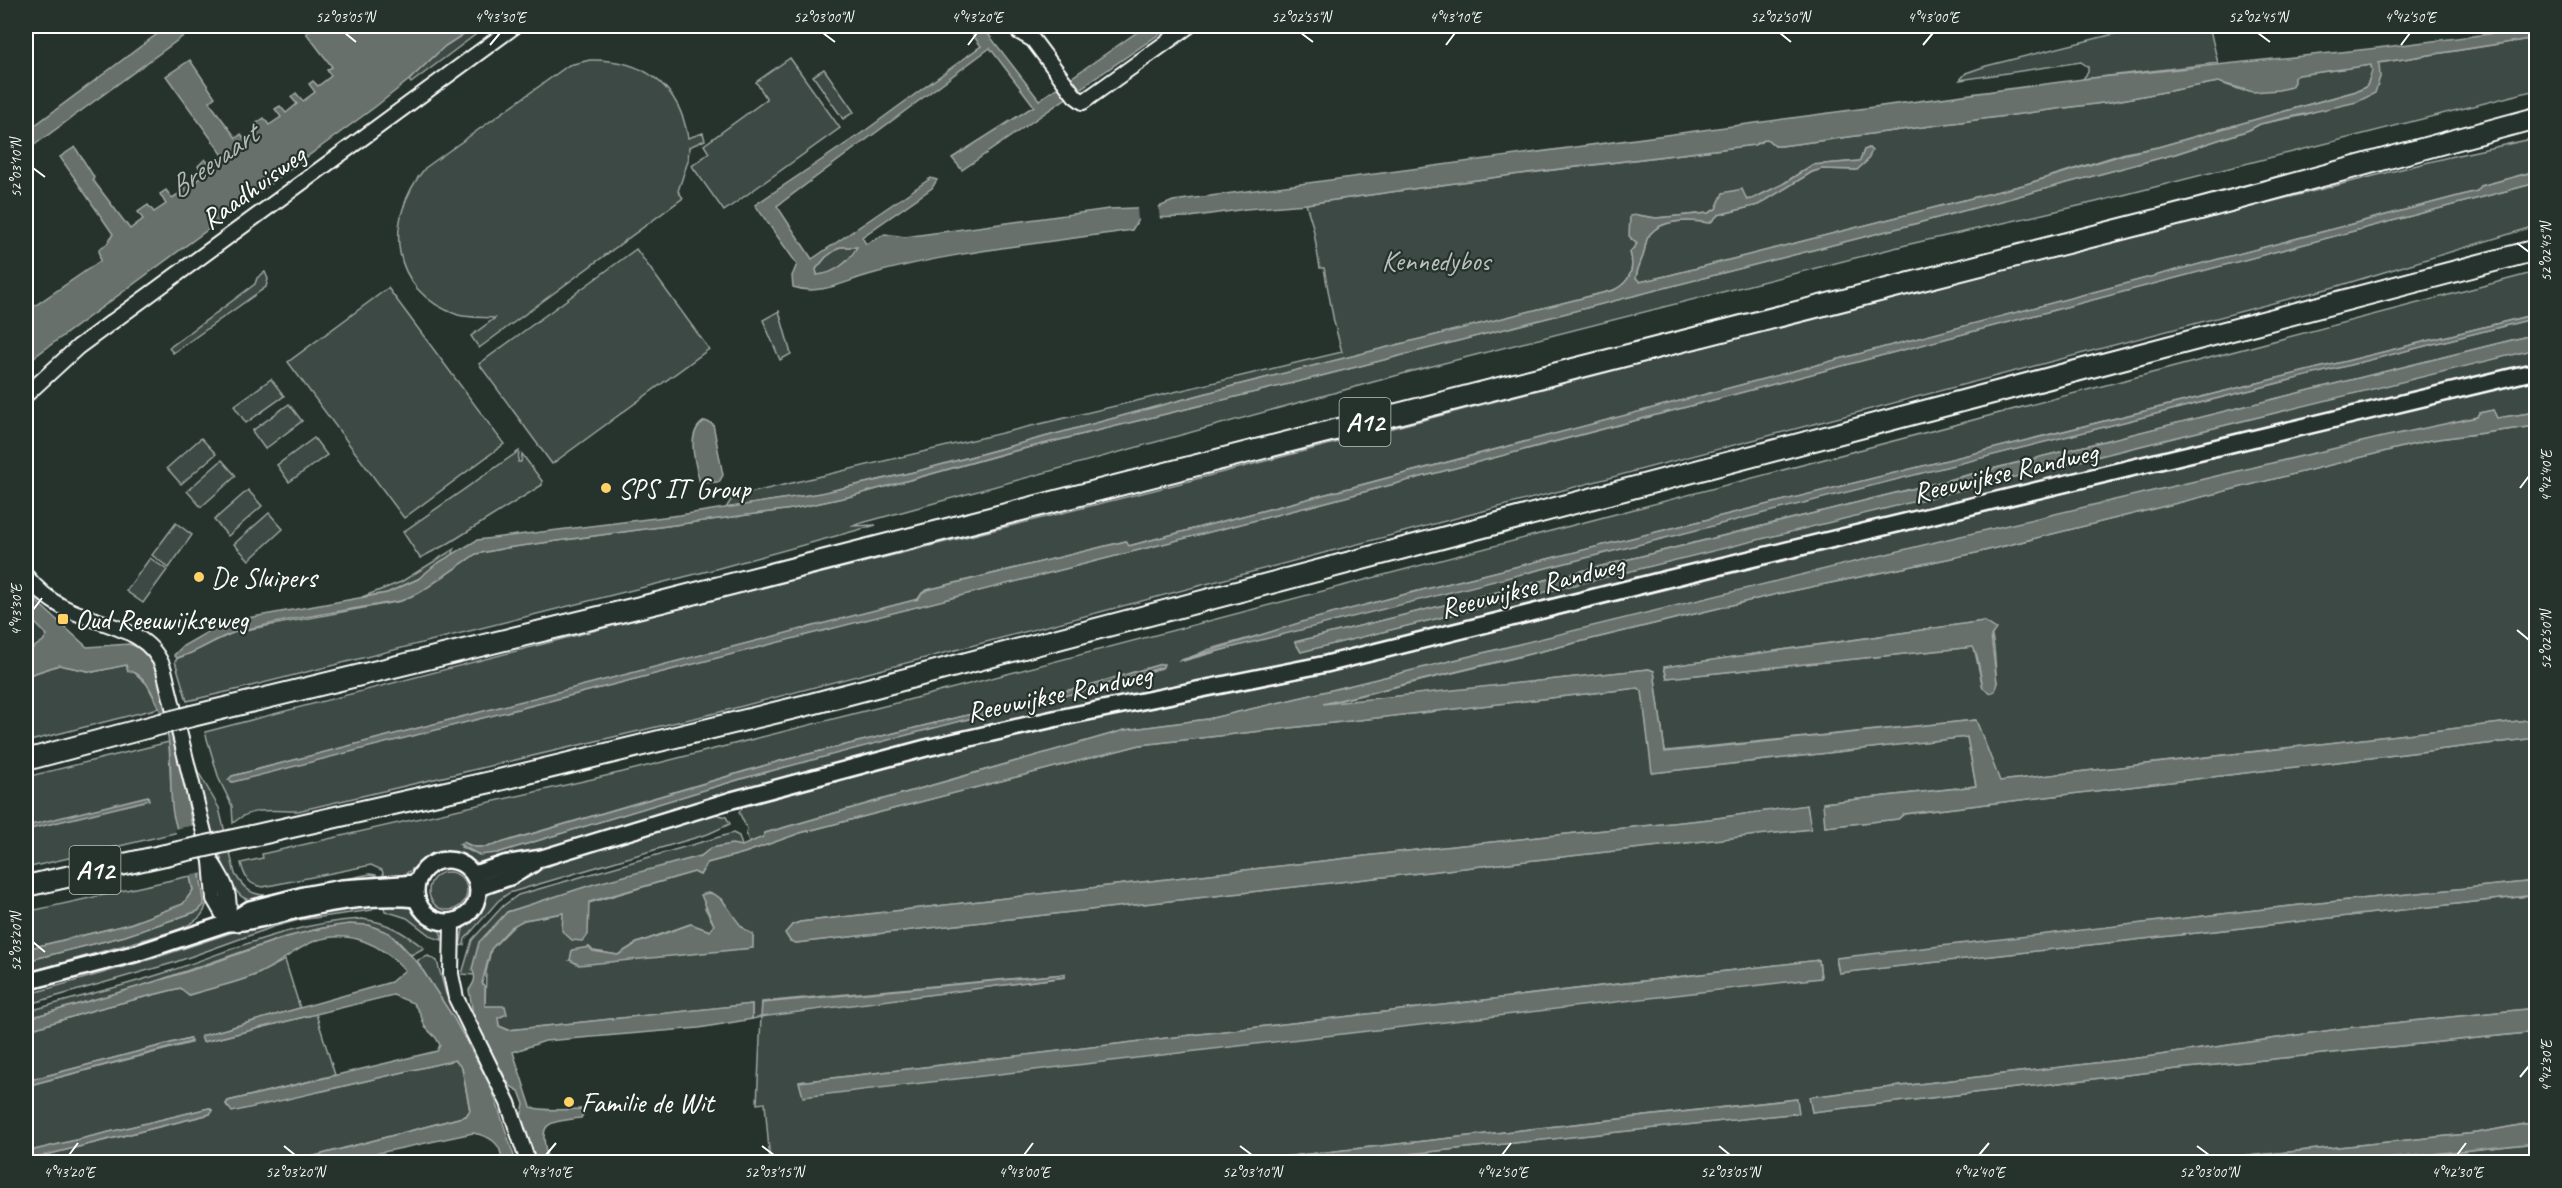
<svg xmlns="http://www.w3.org/2000/svg" width="2562" height="1188" font-family="Caveat,sans-serif">
  <style>
    .built { fill: #333f3a }
    .green { fill: #3e4944; stroke: #9ea4a2; stroke-width: 1.5; fill-rule: evenodd }
    .water { fill: #67706c; stroke: #a4a9a7; stroke-width: 1.5; fill-rule: evenodd }
    .pier { fill: #26332d }
    .lines { fill: none; stroke-linecap: round; stroke-linejoin: round }
    .tertiary-casing { stroke: #fff; stroke-width: 18 }
    .secondary-casing { stroke: #fff; stroke-width: 20 }
    .motorway-casing { stroke: #fff; stroke-width: 24 }
    .tertiary { stroke: #26332d; stroke-width: 14 }
    .secondary { stroke: #26332d; stroke-width: 15 }
    .motorway { stroke: #26332d; stroke-width: 20 }
    .motorway-bridge-casing { stroke: #fff; stroke-width: 24; stroke-linecap: butt }
    .motorway-bridge { stroke: #26332d; stroke-width: 20 }
    .ticks { fill: none; stroke: #fff; stroke-width: 2 }
    .poi-dot { fill: #ffd166; stroke: #26332d; stroke-width: 2 }
    .labels { text-anchor: middle; dominant-baseline: central; stroke-width: 4.5; stroke-linejoin: round; paint-order: stroke }
    .shield { fill: #26332d; stroke: #bec2c0; stroke-width: 1.5 }
    .shield-label { font-size: 27px; font-weight: bold; fill: #fff }
    .street-label { font-size: 28px; fill: #fff; stroke: #26332d }
    .park-label { font-size: 28px; fill: #bbbfbe; stroke: #26332d }
    .poi-label { font-size: 28px; fill: #fff; stroke: #26332d; text-anchor: start }
    .water-label { font-size: 30px; font-style: italic; fill: #b3b8b6; stroke: #26332d }
    .neatline { fill: none; stroke: #fff; stroke-width: 2 }
    .ticks-label { font-size: 15px; text-anchor: middle; fill: #fff }
  </style>
  <rect width="100%" height="100%" fill="#26332d"/>
  <filter id="ink" filterUnits="userSpaceOnUse"><feTurbulence type="fractalNoise" baseFrequency=".0167" numOctaves="2"/><feDisplacementMap in="SourceGraphic" scale="12" xChannelSelector="R" yChannelSelector="G"/><feConvolveMatrix kernelMatrix="1 2 1 2 8 2 1 2 1" color-interpolation-filters="sRGB"/></filter>
  <g filter="url(#ink)">
    <polygon class="built" points="26,614 47,635 43,641 26,653"/>
    <g class="green">
      <polygon points="476,26 487,26 411,83 409,80 445,46"/>
      <polygon points="2119,26 2209,26 2218,63 2083,79 2088,72 2088,67 2081,62 1960,80 1966,73 1986,66 2114,34 2121,30"/>
      <polygon points="2536,38 2536,90 2096,202 1910,244 1413,371 851,526 876,525 712,570 235,690 187,701 175,661 178,658 235,632 401,601 422,591 476,554 506,548 792,509 852,496 1007,453 1321,376 1918,223 2175,154 2249,130 2260,124 2305,115 2378,87 2378,63"/>
      <polygon points="790,58 840,128 724,211 692,166 709,153 704,145 767,99 756,82"/>
      <path d="M590,60C643,59 679,84 688,138L703,133L705,140L689,147L688,161L678,191L683,198L479,348L471,336L495,318C483,317 470,318 458,315C389,291 383,220 425,168L569,65Z"/>
      <path d="M2371,65L2372,71L2367,86L2360,90L2158,147L2125,153L2023,185L1670,275L1640,282L1636,278C1637,269 1640,264 1643,256C1645,250 1645,243 1648,237C1660,218 1691,220 1710,223L1718,215L1758,205L1812,172L1822,169L1857,170L1869,149L1864,150L1860,161L1812,165L1783,184L1752,199L1720,200L1716,209L1709,213L1656,218L1637,215L1631,239L1637,244L1630,252C1635,269 1630,282 1614,290L1229,387L918,471L821,493L726,508L733,497L1342,352L1334,322L1324,268H1320L1313,227L1306,204L1512,175L1754,145L1767,139L1775,146H1781L2110,102L2218,82L2244,91L2297,75Z"/>
      <polygon points="824,69 854,112 843,119 813,76"/>
      <path d="M2536,138V171L2481,186L2478,191L1128,546L1126,541L927,590L922,593L920,599L232,776L231,782L1307,507L2536,183V226L2338,286L720,712L298,811C274,811 252,806 233,823L232,806L219,779L205,732L662,613L1154,490L1981,275L2449,157Z"/>
      <polygon points="1129,218 1129,220 1061,232 1060,228 1064,226"/>
      <path d="M840,247H857C850,262 834,274 817,275L816,269L826,257Z"/>
      <polygon points="636,249 709,349 552,464 479,364"/>
      <polygon points="265,272 268,279 266,287 173,353 169,348 255,284 257,278"/>
      <path d="M2536,272V314L1406,594L1207,650L1183,661L1262,639L2536,318V334L1295,642L1301,652L2487,360L2536,349V364L1710,561L1336,654L1037,715L507,860C499,861 488,866 479,864C464,861 456,850 439,854C418,858 411,879 385,879L382,870L371,865L263,887C248,885 244,876 241,863L263,858L262,854L623,772L908,700ZM1162,664V668C1060,698 957,721 854,748C734,779 616,817 497,853L472,852L461,847L463,842L474,847H487L780,761L1090,685Z"/>
      <polygon points="388,288 504,444 404,518 288,362"/>
      <polygon points="779,311 791,354 780,360 763,320"/>
      <polygon points="271,379 284,396 246,423 234,406"/>
      <path d="M2536,379V412L2497,418L2493,410L2479,413L2477,417L1307,696L1208,719L1125,730L765,833L764,837L749,843L746,832L747,829L739,812L746,804C924,753 1105,716 1287,681Z"/>
      <polygon points="289,404 302,421 265,449 252,431"/>
      <path d="M2536,426V719L1999,781L1975,720L1665,751L1654,671L1649,669L1321,705L1777,594L1976,553L2431,440ZM1984,621C1997,633 1994,665 1997,683L1983,688L1974,647L1667,678L1664,667Z"/>
      <polygon points="201,438 216,454 181,484 167,468"/>
      <polygon points="314,438 327,455 289,482 277,465"/>
      <polygon points="519,451 518,462 521,462 522,454 542,481 542,485 449,543 420,558 403,532"/>
      <polygon points="222,460 236,476 201,507 187,491"/>
      <polygon points="248,490 262,506 228,536 214,520"/>
      <polygon points="269,513 283,529 249,560 234,544"/>
      <polygon points="176,523 192,535 169,568 152,555"/>
      <polygon points="454,549 453,555 418,579 387,593 362,597 401,582"/>
      <polygon points="150,558 167,570 143,603 126,591"/>
      <polygon points="59,665 93,672 126,665 147,684 159,708 26,742 26,676"/>
      <path d="M1638,688L1642,690L1653,773L1967,737L1976,786L1824,803L1825,827L1898,819L1904,814L2536,738V881L2300,905L1836,959L1839,973L2536,895V1008L2346,1028L2146,1057L1810,1097L1812,1112L2177,1069L2536,1032V1122L2477,1133L2189,1162H1333L1798,1113L1796,1099L1283,1157L1284,1162H1262L1261,1159L1230,1162H770L765,1103L757,1104L761,1017L752,1019V1004L509,1030L499,1026L498,1018L485,1006L486,972L491,949L517,923L524,920L563,913L589,903L694,872L700,875L707,863L744,853L800,833L1140,745ZM1807,805L1810,829L796,943L792,925L800,922L1425,849L1710,819ZM722,899L738,925L753,935L752,948L570,960L589,947L593,951L618,955L637,943L690,924L710,931L714,925L705,908ZM1819,960L1821,977L799,1082ZM1064,974L1065,977L762,1016V1002Z"/>
      <polygon points="169,742 171,790 179,832 26,868 26,777"/>
      <path d="M195,766L219,808L235,874C243,887 250,895 266,895L370,874L376,875L378,881L251,901C247,899 242,898 239,894C221,876 202,794 195,766Z"/>
      <path d="M184,779L207,886C210,914 199,922 174,931L26,973V961L125,936L198,911L201,873Z"/>
      <polygon points="712,813 726,817 730,824 708,834 509,893 498,901 465,939 464,945 460,946 463,929 491,891 563,860"/>
      <path d="M733,833L739,836L742,846C726,843 713,846 701,856L507,912L475,975L462,974L472,940L503,906L518,895Z"/>
      <circle cx="448" cy="891" r="19"/>
      <polygon points="190,876 193,891 183,904 129,924 26,949 26,912"/>
      <polygon points="374,903 372,910 299,920 273,927 173,963 26,1005 26,995 155,958 267,921"/>
      <polygon points="383,904 408,906 424,922 437,928 441,933 442,940 432,937 407,918 385,911"/>
      <path d="M362,919C388,922 404,933 424,948L411,955L397,940L327,927L282,938L142,986L26,1019V1012C73,998 121,987 167,972C232,950 294,922 362,919Z"/>
      <polygon points="428,956 437,961 446,994 472,1042 475,1053 418,963 418,960"/>
      <polygon points="285,960 300,1008 202,1036 203,1042 316,1014 335,1075 228,1101 226,1104 228,1108 323,1091 455,1060 462,1068 470,1111 466,1116 292,1162 26,1162 26,1160 210,1114 212,1110 209,1108 26,1152 26,1086 191,1043 190,1038 26,1081 26,1031 97,1009 181,988 189,995 256,975"/>
      <polygon points="2536,1143 2536,1162 2356,1162 2360,1162"/>
    </g>
    <g class="water">
      <polygon points="168,26 197,26 26,151 26,132"/>
      <polygon points="312,26 476,26 445,46 409,80 375,107 26,363 26,312 100,261 99,249 107,244 113,234 60,157 75,147 94,177 93,180 130,229 143,219 138,212 148,205 154,212 166,204 160,194 166,190 172,198 185,190 178,181 184,177 190,185 204,175 198,166 205,159 212,167 225,158 166,76 190,60 215,97 209,102 236,138 241,134 245,140 258,130 254,125 264,118 269,125 281,117 275,109 280,106 286,113 297,104 291,97 296,93 303,101 315,92 309,84 313,81 318,86 331,76 327,70 332,67 330,64 306,33 314,28"/>
      <path d="M966,26H982L1039,100L1146,26H1171L962,170L952,158L1034,106L990,48L777,206L812,259L931,178L937,180L932,188L862,237L866,244L885,234L905,237L1109,209L1159,207L1173,201L2083,79L2369,49L2536,28V38L2379,63L2380,77L2375,93L2357,102L2260,124L2249,130L2175,154L1918,223L1321,376L1006,453L852,496L792,509L506,548L476,554L422,591L401,601C346,610 290,618 236,632C215,638 198,653 177,658L174,655L183,646L225,622L387,593L418,579L436,564L477,540L680,515L821,493L918,471L1229,387L1614,290C1630,282 1635,269 1630,252L1637,244L1629,236L1630,216L1637,215L1656,218L1709,213L1716,209L1723,193L1742,189L1747,200L1752,199L1783,184L1812,165L1860,161L1864,150L1869,148L1872,151L1867,161L1857,170L1822,169L1812,172L1758,205L1718,215L1710,223C1691,220 1660,218 1648,237C1645,243 1645,250 1643,256C1640,264 1637,269 1636,278L1640,282L1670,275L2023,185L2125,154L2158,147L2360,90L2367,86L2372,71L2371,65L2299,75L2294,77V82L2291,87L2279,90L2253,92L2218,82L2110,102L1781,146H1775L1767,139L1754,145L1512,175L1306,204L1246,209L1190,217L1144,218L1138,220L1132,230C1046,243 951,251 868,275C844,282 819,296 793,287L792,276L797,264L755,205L866,130L981,46ZM840,247H857C849,262 834,274 817,275L816,269L826,257Z"/>
      <polygon points="2536,171 2536,183 2521,187 1307,507 233,782 228,780 232,776 918,599 922,593 927,590 1126,541 1129,546 2477,191 2481,186"/>
      <polygon points="2536,314 2536,318 1178,661 1305,621 1406,594"/>
      <polygon points="2536,334 2536,349 1301,652 1295,642"/>
      <path d="M2493,410L2497,418L2536,412V426L2431,440L1976,553L1777,594L1323,704L1649,669L1654,671L1665,752L1976,720L2000,781L2536,719V738L1904,814L1898,819L1825,827L1823,803L1976,786L1967,737L1652,773L1642,691L1638,688L1140,745L800,833L744,853L707,863L700,875L694,872L589,902L588,935L582,941L572,940L562,931L563,913L524,920L511,927L491,949L482,983L485,987V1006H505L507,1014L498,1018L499,1026L508,1030L752,1004V1019L699,1028L545,1041L513,1052L531,1107C543,1112 568,1109 583,1109L584,1113L581,1118C541,1123 540,1123 548,1162H536L521,1117L524,1104L519,1091L510,1086L474,1020L469,990C474,983 477,978 472,969L479,942L507,912L594,884L701,856L711,848L732,844L742,846L763,837L765,833L1125,730L1208,719L1307,696L1948,539L2383,437L2477,417L2479,413Z"/>
      <path d="M705,421L713,424L723,475L719,482L700,483C695,464 685,431 705,421Z"/>
      <path d="M26,592L87,647L129,644L140,648L153,660L167,706L184,779L204,900V905L198,911L125,936L26,961V949L130,924L183,904L193,890C188,864 179,839 173,814C169,791 172,767 169,744C167,726 150,671 128,671L126,665L93,672L59,665L26,676V653L43,641L47,635L26,614Z"/>
      <polygon points="1984,621 1996,629 1991,636 1997,683 1995,691 1990,693 1983,688 1977,656 1973,647 1667,678 1664,667"/>
      <polygon points="1161,664 1164,664 1163,667 1081,692 1006,709 744,778 497,853 479,855 459,844 463,842 474,847 487,847 780,761 1090,685"/>
      <polygon points="148,796 149,800 26,830 26,826"/>
      <polygon points="1807,805 1811,829 796,943 790,941 785,933 792,925 800,922 1425,849 1710,819"/>
      <polygon points="2536,881 2536,895 1839,973 1836,958 2300,905"/>
      <path d="M707,893C728,893 732,926 753,934V948L579,965L570,960L572,950L589,947L593,951L618,955L637,943L691,924L710,931L714,925L701,895Z"/>
      <path d="M349,924L369,925L389,933L418,963L453,1017L491,1086L516,1162H502C502,1143 490,1136 473,1133L336,1162H292L466,1116L470,1110L462,1068L455,1060L232,1112L226,1104L228,1101L437,1051L440,1045L436,1038L425,1027L420,1013L413,1003L393,995L203,1042L201,1036L391,982L405,970C381,944 350,929 315,941C294,949 276,967 255,975C234,984 211,988 189,995L180,988L97,1009L26,1031V1019C81,1003 137,988 192,970C244,953 294,930 349,924Z"/>
      <polygon points="1819,960 1821,978 803,1097 799,1082"/>
      <polygon points="1065,974 1065,977 761,1017 762,1003"/>
      <polygon points="2536,1008 2536,1032 2177,1069 1812,1112 1809,1097 2146,1057 2346,1028"/>
      <polygon points="190,1038 191,1042 26,1086 26,1081"/>
      <polygon points="1797,1099 1799,1113 1333,1162 1284,1162 1283,1157"/>
      <polygon points="209,1108 212,1110 210,1114 26,1160 26,1152"/>
      <polygon points="2536,1122 2536,1143 2356,1162 2189,1162 2477,1133"/>
    </g>
    <g class="pier">
      <polygon points="1158,204 1160,220 1138,222 1137,206"/>
      <polygon points="195,825 204,873 187,876 175,829"/>
    </g>
    <g class="lines">
      <g class="tertiary-casing">
        <g id="tertiary">
          <polyline points="1014,26 1019,32 1033,40 1075,96 1083,102 1189,26"/>
          <polyline points="26,395 78,347 515,26"/>
          <path d="M26,576C36,588 48,599 61,606C97,626 150,626 164,670L211,861L214,899L228,923"/>
          <path d="M211,861C227,885 231,895 228,923"/>
          <polyline points="452,922 451,974 456,998 508,1103 528,1162"/>
        </g>
      </g>
      <g class="secondary-casing">
        <g id="secondary">
          <circle cx="447" cy="891" r="31"/>
          <polyline points="474,874 504,864 542,858 732,800 926,748 1058,718 1326,664 1679,576 2536,371"/>
          <polyline points="478,888 510,877 533,864"/>
          <path d="M231,923C254,922 275,915 298,910C336,901 378,895 417,899"/>
          <polyline points="26,982 137,953 228,923 250,909 304,895 342,888 417,883"/>
        </g>
      </g>
      <g class="motorway-casing">
        <g id="motorway">
          <polyline points="192,716 661,602 2200,209 2536,118"/>
          <polyline points="26,760 161,724"/>
          <polyline points="252,836 495,781 811,704 2536,250"/>
          <polyline points="26,886 165,855"/>
        </g>
      </g>
      <use href="#tertiary" class="tertiary"/>
      <use href="#secondary" class="secondary"/>
      <use href="#motorway" class="motorway"/>
      <g class="motorway-bridge-casing">
        <g id="motorway-bridge">
          <polyline points="161,724 192,716"/>
          <polyline points="165,855 252,836"/>
        </g>
      </g>
      <use href="#motorway-bridge" class="motorway-bridge"/>
    </g>
  </g>
  <path class="ticks" d="M345,33L356,42M823,33L835,42M1301,33L1313,42M1780,33L1791,42M2258,33L2270,42M490,45L500,33M968,45L977,33M1446,45L1455,33M1923,45L1933,33M2401,45L2410,33M33,168L45,177M2517,243L2529,252M2520,488L2529,476M33,610L42,598M2517,630L2529,640M33,942L45,952M2520,1077L2529,1066M284,1146L295,1155M762,1146L774,1155M1240,1146L1252,1155M1719,1146L1730,1155M2197,1146L2209,1155M69,1155L78,1143M546,1155L556,1143M1024,1155L1033,1143M1502,1155L1511,1143M1979,1155L1989,1143M2457,1155L2466,1143"/>
  <g class="poi-dot">
    <circle cx="606" cy="488" r="6"/>
    <circle cx="199" cy="577" r="6"/>
    <rect x="57" y="613" width="12" height="12" rx="3"/>
    <circle cx="569" cy="1102" r="6"/>
  </g>
  <g class="labels">
    <g class="shield">
      <rect x="1339.5" y="398" width="51" height="48" rx="4.5"/>
      <rect x="69.5" y="846" width="51" height="48" rx="4.5"/>
    </g>
    <g class="shield-label">
      <text x="1365" y="422">A12</text>
      <text x="95" y="870">A12</text>
    </g>
    <g class="street-label">
      <text transform="translate(253 187) rotate(-36)">Raadhuisweg</text>
      <text transform="translate(2005 472) rotate(-13)">Reeuwijkse Randweg</text>
      <text transform="translate(1532 586) rotate(-14)">Reeuwijkse Randweg</text>
      <text transform="translate(1059 693) rotate(-12)">Reeuwijkse Randweg</text>
    </g>
    <g class="park-label">
      <text x="1436" y="260">Kennedybos</text>
    </g>
    <g class="poi-label">
      <text x="618" y="488">SPS IT Group</text>
      <text x="211" y="577">De Sluipers</text>
      <text x="75" y="619">Oud Reeuwijkseweg</text>
      <text x="581" y="1102">Familie de Wit</text>
    </g>
    <g class="water-label">
      <text transform="translate(213 161) rotate(-36)">Breevaart</text>
    </g>
  </g>
  <rect width="2562" height="1188" fill="none" stroke="#26332d" stroke-width="66"/>
  <rect x="33" y="33" width="2496" height="1122" class="neatline"/>
  <g class="ticks-label">
    <text x="345" y="22">52°03'05"N</text>
    <text x="500" y="22">4°43'30"E</text>
    <text x="823" y="22">52°03'00"N</text>
    <text x="977" y="22">4°43'20"E</text>
    <text x="1301" y="22">52°02'55"N</text>
    <text x="1455" y="22">4°43'10"E</text>
    <text x="1780" y="22">52°02'50"N</text>
    <text x="1933" y="22">4°43'00"E</text>
    <text x="2258" y="22">52°02'45"N</text>
    <text x="2410" y="22">4°42'50"E</text>
    <text transform="translate(16 168) rotate(-90)" y="5">52°03'10"N</text>
    <text transform="translate(2546 252) rotate(-90)" y="5">52°02'45"N</text>
    <text transform="translate(2546 476) rotate(-90)" y="5">4°42'40"E</text>
    <text transform="translate(16 610) rotate(-90)" y="5">4°43'30"E</text>
    <text transform="translate(2546 640) rotate(-90)" y="5">52°02'50"N</text>
    <text transform="translate(16 942) rotate(-90)" y="5">52°03'20"N</text>
    <text transform="translate(2546 1066) rotate(-90)" y="5">4°42'30"E</text>
    <text x="69" y="1177">4°43'20"E</text>
    <text x="295" y="1177">52°03'20"N</text>
    <text x="546" y="1177">4°43'10"E</text>
    <text x="774" y="1177">52°03'15"N</text>
    <text x="1024" y="1177">4°43'00"E</text>
    <text x="1252" y="1177">52°03'10"N</text>
    <text x="1502" y="1177">4°42'50"E</text>
    <text x="1730" y="1177">52°03'05"N</text>
    <text x="1979" y="1177">4°42'40"E</text>
    <text x="2209" y="1177">52°03'00"N</text>
    <text x="2457" y="1177">4°42'30"E</text>
  </g>
</svg>
